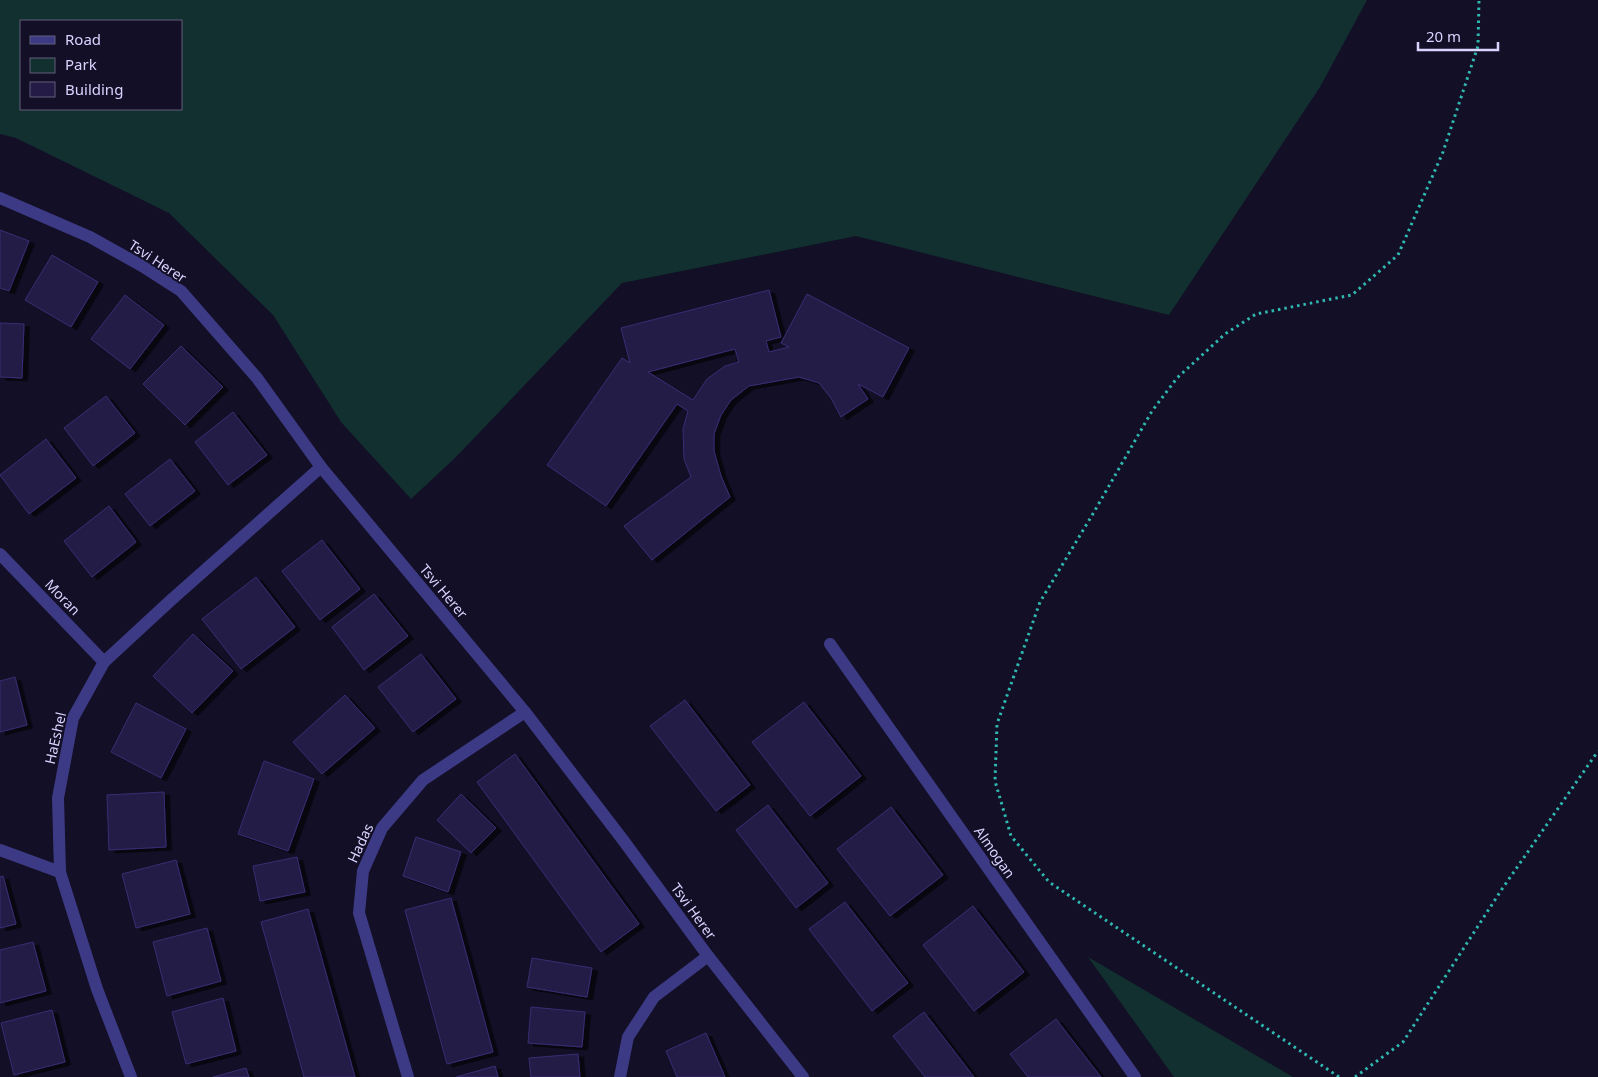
<svg xmlns="http://www.w3.org/2000/svg" width="1598" height="1077" font-family="'Noto Sans',sans-serif">
  <style>
    .green { fill: #12302f; fill-rule: evenodd }
    .building { fill: #241b47; stroke: #3b2d73; fill-rule: evenodd; filter: url(#shadow) }
    .lines { fill: none; stroke-linecap: round; stroke-linejoin: round }
    .path { stroke: #2fb8b0; stroke-width: 3; stroke-dasharray: 2.5 4; stroke-linecap: butt }
    .minor { stroke: #3d3a85; stroke-width: 12 }
    .tertiary { stroke: #3d3a85; stroke-width: 12 }
    .labels { text-anchor: middle; dominant-baseline: central; stroke-width: 4; stroke-linejoin: round; paint-order: stroke }
    .street-label { font-size: 14px; fill: #d9d4ff; stroke: #130f26 }
  </style>
  <defs>
    <filter id="shadow"><feDropShadow dx="5.5" dy="3" stdDeviation="0" flood-color="#0009"/></filter>
  </defs>
  <rect width="100%" height="100%" fill="#130f26"/>
  <g class="green">
    <path d="M0,0H1367L1320,87L1169,315L856,236L622,283L456,457L411,499L341,422L273,315L169,213L16,138L0,134ZM21,21H181V109H21Z"/>
    <polygon points="1088,957 1293,1077 1174,1077"/>
  </g>
  <g class="building">
    <polygon points="0,230 29,241 9,291 0,288"/>
    <polygon points="52,255 98,282 71,327 25,300"/>
    <path d="M769,290L781,337L766,341L769,352L789,347L781,343L807,294L909,348L883,397L858,384L868,399L841,417L831,398L819,383L799,377L749,386L731,400L721,415L714,434V451L721,476L730,497L652,560L624,526L691,477L684,459L683,429L688,411L677,404L606,506L547,465L622,358L630,363L621,328ZM735,349L739,362L725,366L707,379L693,400L648,372Z"/>
    <polygon points="125,295 164,325 130,369 91,339"/>
    <polygon points="0,323 24,324 22,378 0,377"/>
    <polygon points="181,346 223,387 185,425 143,384"/>
    <polygon points="106,396 135,433 93,466 64,428"/>
    <polygon points="233,412 267,455 228,485 195,442"/>
    <polygon points="46,439 76,478 29,514 0,475"/>
    <polygon points="170,459 195,491 150,526 125,494"/>
    <polygon points="109,506 136,542 92,577 64,541"/>
    <polygon points="322,540 360,589 320,620 282,571"/>
    <polygon points="256,577 295,627 241,669 202,619"/>
    <polygon points="374,594 408,636 364,670 332,627"/>
    <polygon points="193,634 233,671 192,713 153,676"/>
    <polygon points="421,654 456,699 413,732 378,687"/>
    <polygon points="15,677 27,725 0,732 0,681"/>
    <polygon points="345,695 375,728 322,774 293,742"/>
    <polygon points="685,700 750,785 716,811 650,726"/>
    <polygon points="804,702 861,776 810,816 752,742"/>
    <polygon points="136,703 186,729 161,778 111,752"/>
    <polygon points="515,754 639,924 601,952 477,782"/>
    <polygon points="264,761 314,779 288,851 238,834"/>
    <polygon points="164,792 166,847 109,850 107,795"/>
    <polygon points="461,794 496,828 471,853 437,820"/>
    <polygon points="768,805 828,883 796,908 736,830"/>
    <polygon points="891,807 943,875 890,916 837,849"/>
    <polygon points="416,837 461,852 448,892 403,876"/>
    <polygon points="297,857 305,892 260,901 253,866"/>
    <polygon points="176,860 190,914 136,928 122,874"/>
    <polygon points="3,876 16,924 0,928 0,877"/>
    <polygon points="451,898 493,1052 447,1064 405,910"/>
    <polygon points="845,902 908,983 872,1011 809,929"/>
    <polygon points="973,906 1024,972 974,1011 923,945"/>
    <polygon points="308,909 355,1077 304,1077 261,922"/>
    <polygon points="207,928 221,981 167,996 153,942"/>
    <polygon points="33,942 46,991 0,1003 0,950"/>
    <polygon points="532,958 592,968 587,997 527,987"/>
    <polygon points="223,998 236,1051 186,1064 172,1012"/>
    <polygon points="531,1007 585,1012 582,1047 528,1043"/>
    <polygon points="52,1010 65,1062 14,1075 1,1023"/>
    <polygon points="924,1012 974,1077 925,1077 893,1036"/>
    <polygon points="1056,1019 1101,1077 1028,1077 1010,1054"/>
    <polygon points="706,1033 725,1077 677,1077 666,1051"/>
    <polygon points="578,1054 580,1077 531,1077 529,1058"/>
    <polygon points="495,1066 498,1077 456,1077"/>
    <polygon points="246,1068 249,1077 213,1077"/>
  </g>
  <g class="lines">
    <g class="path">
      <polyline points="1339,1077 1049,882 1011,836 995,781 997,724 1040,602 1094,512 1152,411 1177,378 1225,334 1256,314 1352,295 1398,255 1443,152 1478,46 1479,0"/>
      <polyline points="1355,1077 1403,1042 1502,889 1598,751"/>
    </g>
    <g class="minor">
      <polyline points="0,554 104,662"/>
      <polyline points="830,644 1135,1077"/>
      <polyline points="0,850 60,872"/>
      <polyline points="131,1077 97,989 60,872 58,798 73,718 104,662 170,601 321,467"/>
      <polyline points="408,1077 359,913 363,871 382,828 423,780 525,712"/>
      <polyline points="620,1077 628,1037 654,997 708,956"/>
    </g>
    <polyline class="tertiary" points="0,198 90,237 142,266 181,291 257,378 321,467 525,712 623,840 708,956 803,1077"/>
  </g>
  <g class="labels">
    <g class="street-label">
      <text transform="translate(158 261) rotate(33)">Tsvi Herer</text>
      <text transform="translate(444 591) rotate(50)">Tsvi Herer</text>
      <text transform="translate(63 597) rotate(46)">Moran</text>
      <text transform="translate(55 738) rotate(-77)">HaEshel</text>
      <text transform="translate(360 843) rotate(-65)">Hadas</text>
      <text transform="translate(995 852) rotate(55)">Almogan</text>
      <text transform="translate(694 911) rotate(54)">Tsvi Herer</text>
    </g>
  </g>
  <rect x="20" y="20" width="162" height="90" fill="#130f26" stroke="#625e7d"/>
  <rect x="30" y="36" width="25" height="8" fill="#3d3a85" stroke="#625e7d"/>
  <text x="65" y="45" font-size="15" fill="#d9d4ff">Road</text>
  <rect x="30" y="58" width="25" height="15" fill="#12302f" stroke="#625e7d"/>
  <text x="65" y="70" font-size="15" fill="#d9d4ff">Park</text>
  <rect x="30" y="82" width="25" height="15" fill="#241b47" stroke="#625e7d"/>
  <text x="65" y="95" font-size="15" fill="#d9d4ff">Building</text>
  <path d="M1418 42v8h80v-8" fill="none" stroke="#d9d4ff" stroke-width="2.5"/>
  <text x="1426" y="42" font-size="15" fill="#d9d4ff" stroke="#130f26" stroke-width="4" paint-order="stroke">20 m</text>
</svg>
